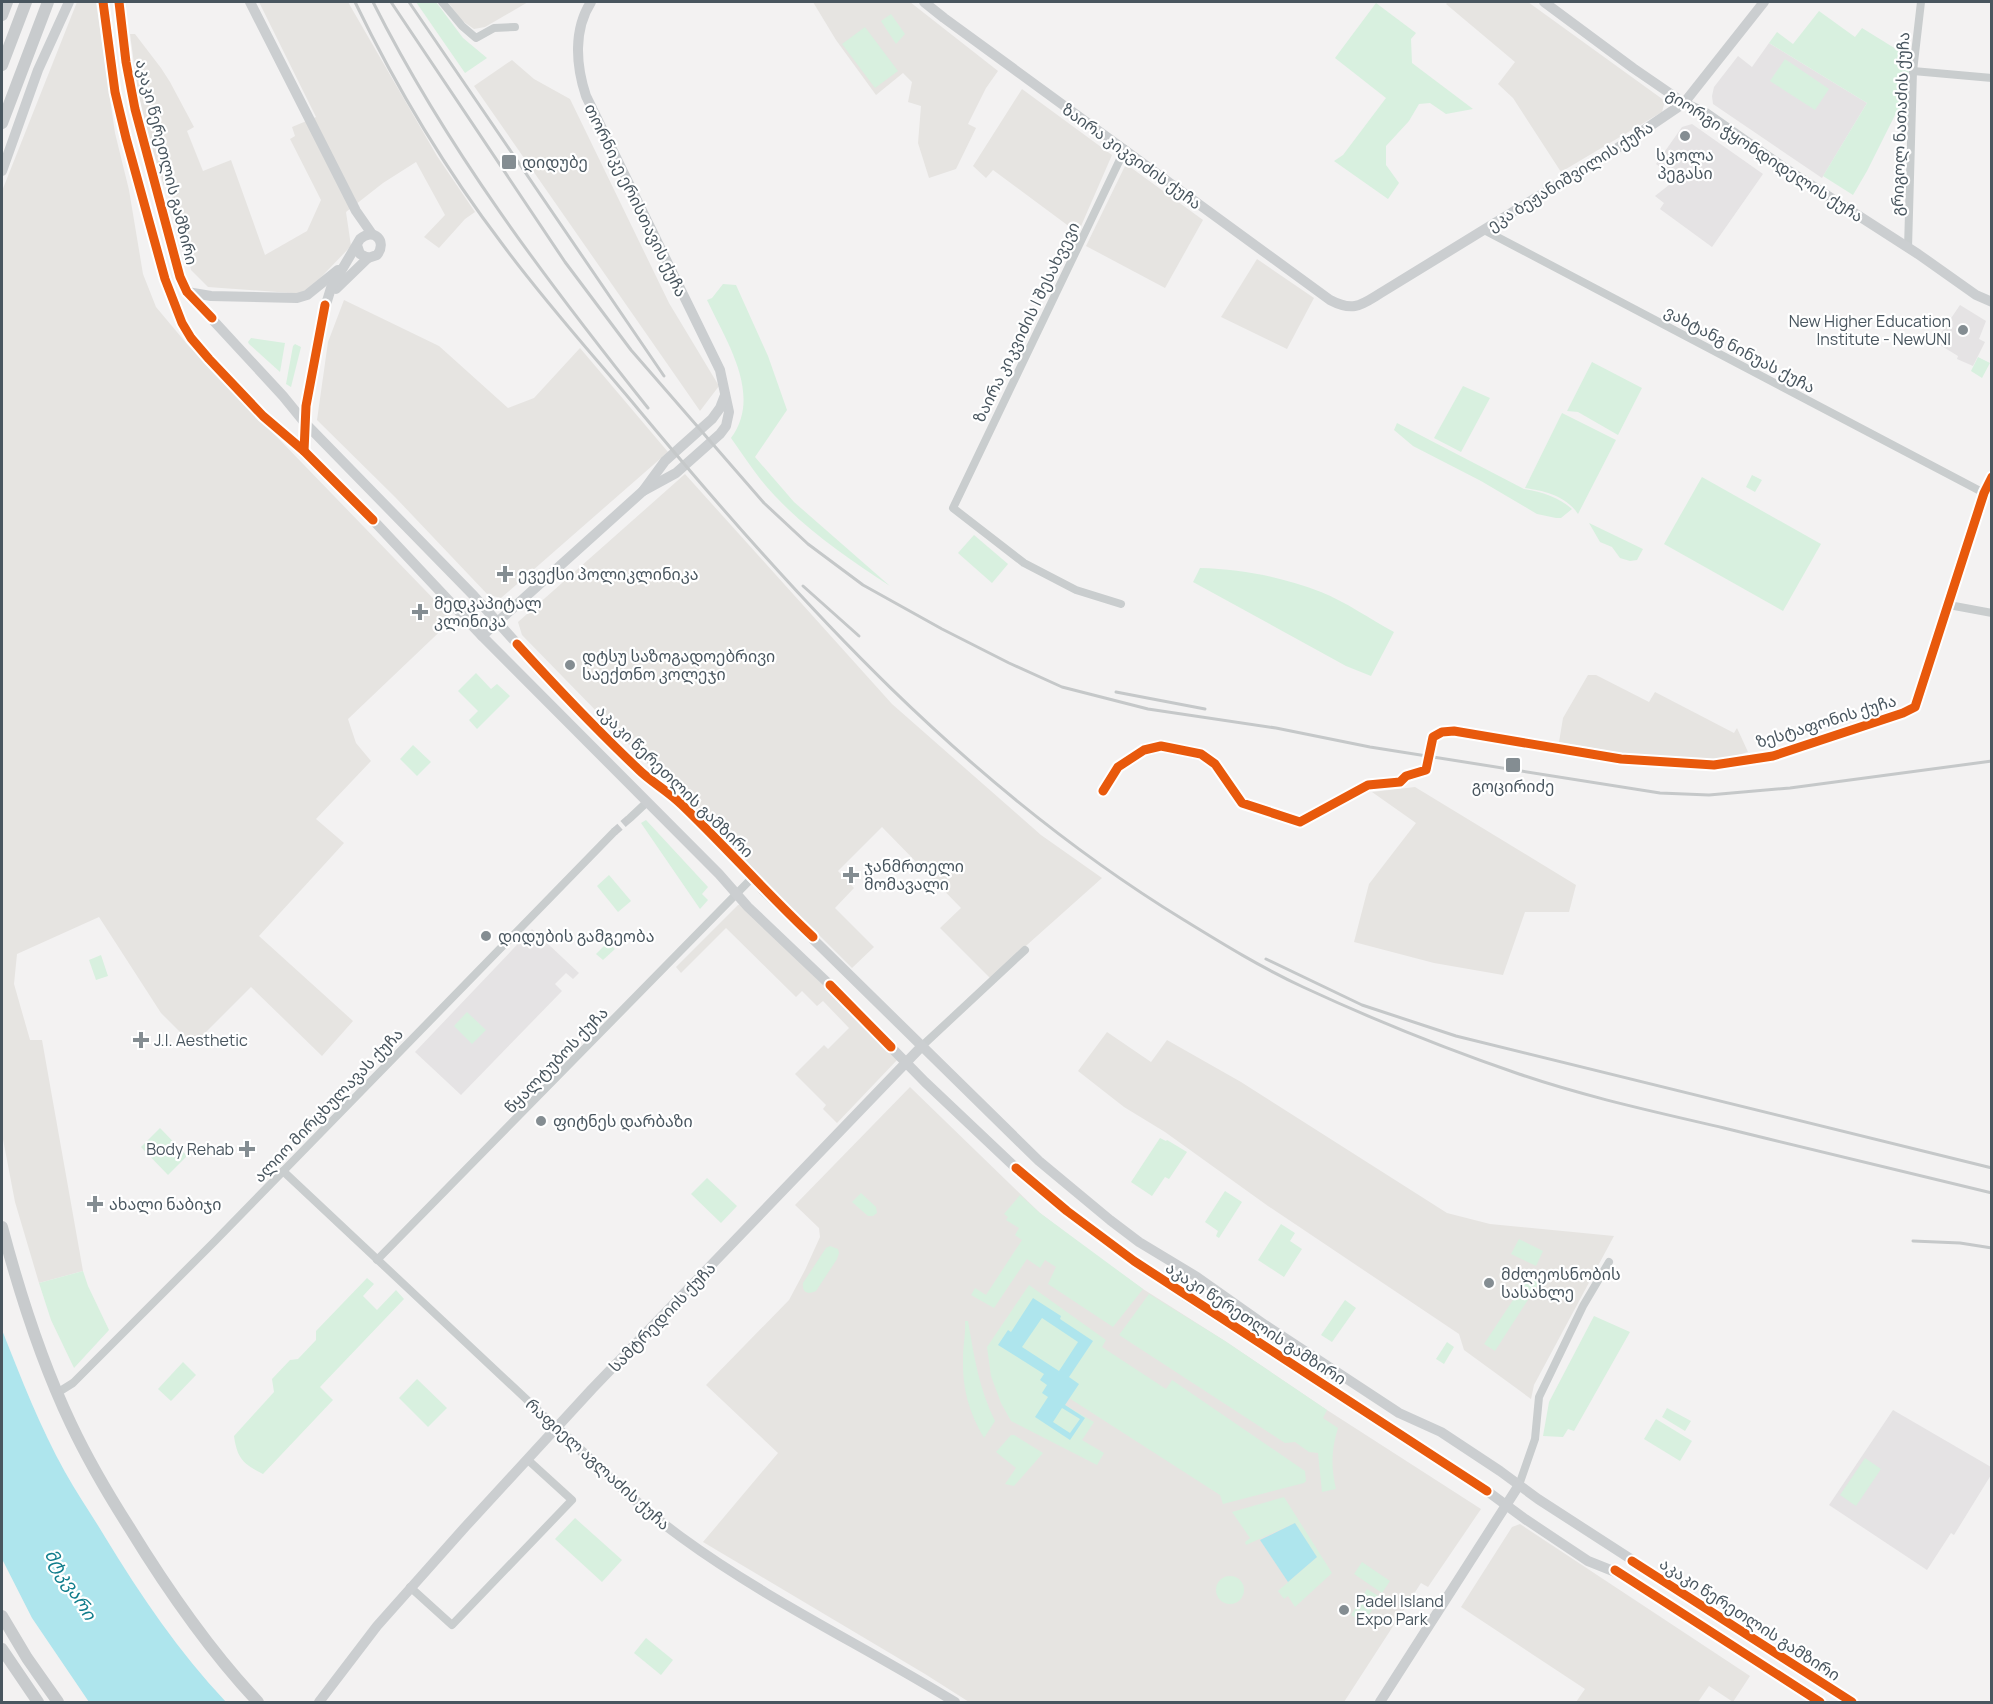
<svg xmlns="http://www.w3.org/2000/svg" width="1993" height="1704" font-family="Manrope,'Noto Sans Georgian',sans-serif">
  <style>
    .commercial { fill: #e6e4e1 }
    .education { fill: #e5e3e4 }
    .green { fill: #d8f0df }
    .water { fill: #aee5ed; fill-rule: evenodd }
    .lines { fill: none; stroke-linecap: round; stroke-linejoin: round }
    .street-tunnel { stroke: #c8cbcd; stroke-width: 8; stroke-dasharray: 8 4; stroke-linecap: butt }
    .street { stroke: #c9cdce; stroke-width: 8 }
    .secondary { stroke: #cbced0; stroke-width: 10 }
    .primary { stroke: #c8cbcd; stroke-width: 12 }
    .rail { stroke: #c5c8c9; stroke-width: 3 }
    .cycleway-casing { stroke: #fff; stroke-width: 13 }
    .cycleway { stroke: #e8590c; stroke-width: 9 }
    .poi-dot { fill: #848d92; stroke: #fff; stroke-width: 2 }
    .labels { text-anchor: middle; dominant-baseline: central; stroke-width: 4.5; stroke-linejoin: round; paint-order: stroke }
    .street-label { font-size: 16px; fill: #49565f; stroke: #fff }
    .poi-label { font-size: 16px; fill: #49565f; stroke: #fff; text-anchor: start }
    .water-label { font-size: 18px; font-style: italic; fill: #107d8c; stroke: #fff }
  </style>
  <rect width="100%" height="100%" fill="#f3f2f2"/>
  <g class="commercial">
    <polygon points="77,2 96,2 115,133 129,190 143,274 156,307 187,344 453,619 348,719 356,743 371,761 316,819 344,843 259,936 353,1021 322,1056 251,987 193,1045 161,1013 99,917 17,954 14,984 30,1040 42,1040 83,1271 39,1283 15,1202 2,1134 2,191"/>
    <polygon points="259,2 348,2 437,156 475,212 465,219 439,248 424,237 445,215 416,162 383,183 346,212 351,246 305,294 208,287 191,270 169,185 164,186 151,145 138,93 130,34 135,34 161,68 170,82 194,127 187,131 203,171 231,160 265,255 307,231 321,200 290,139 295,136 292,127 316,117"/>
    <polygon points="448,2 528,2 485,27 474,29 461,20"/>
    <polygon points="813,2 910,2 998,71 986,88 968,124 976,128 956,169 929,178 918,143 921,106 908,102 912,82 903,73 876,95 836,40"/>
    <polygon points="1448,2 1528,2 1665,101 1662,112 1561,172 1513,98 1498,84 1515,62 1446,4"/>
    <polygon points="512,60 534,79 570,99 669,303 719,386 700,411 474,86"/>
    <polygon points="1022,89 1112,155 1078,233 993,170 986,178 973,166"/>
    <polygon points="1126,164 1203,220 1165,288 1086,246"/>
    <polygon points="1257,259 1314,298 1287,349 1221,317"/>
    <polygon points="344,300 439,346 508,408 534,398 580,348 668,452 501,598 488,595 395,497 317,420 328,342"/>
    <polygon points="685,474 892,704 1041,835 1102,878 990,978 940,928 961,908 882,827 838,871 854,888 835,908 874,947 852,968 645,761 522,635 518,622"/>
    <polygon points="1588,675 1596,675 1649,702 1655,692 1734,733 1737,728 1748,752 1721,760 1622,753 1559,742 1563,718"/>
    <polygon points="1415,787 1576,885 1569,912 1525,912 1503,975 1434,963 1354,942 1369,884 1416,823 1372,792"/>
    <polygon points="741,904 898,1059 837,1123 823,1109 826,1105 795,1074 824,1045 828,1049 849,1028 823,1001 817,1006 802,991 796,997 726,928 681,973 676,967 738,905"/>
    <polygon points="1107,1032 1151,1062 1167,1040 1241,1082 1447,1213 1490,1224 1614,1236 1534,1385 1531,1399 1464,1350 1459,1334 1268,1206 1165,1132 1124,1107 1078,1071"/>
    <polygon points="910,1087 1040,1213 1094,1254 1143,1289 1225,1341 1327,1410 1481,1509 1428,1587 1421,1583 1344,1702 969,1702 925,1674 703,1542 778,1453 706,1385 789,1300 805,1270 820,1237 819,1228 795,1205"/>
    <polygon points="1520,1524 1750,1676 1733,1702 1709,1686 1698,1702 1576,1702 1585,1689 1461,1607 1512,1527"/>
  </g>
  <g class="education">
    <polygon points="1769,43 1867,103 1822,178 1713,104 1712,96 1714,87 1738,56 1752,67"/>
    <polygon points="1692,124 1763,174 1712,247 1660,209 1664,203 1655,196 1669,185 1673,176 1656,164 1682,127"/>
    <polygon points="1960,305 1986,321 1979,339 1985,342 1973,366 1957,359 1958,356 1935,342"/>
    <polygon points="532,929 579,973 573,979 566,973 555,984 562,991 461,1095 415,1052"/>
    <polygon points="1893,1410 1991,1467 1991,1475 1954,1535 1951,1533 1927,1570 1829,1505"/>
  </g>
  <g class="green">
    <polygon points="416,2 436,2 463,38 487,58 465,73"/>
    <polygon points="1376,3 1416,33 1411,39 1412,63 1473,109 1446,114 1430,103 1419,104 1409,121 1386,146 1386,165 1399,183 1388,199 1334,161 1343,155 1386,98 1335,58"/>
    <polygon points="1819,11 1855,37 1862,28 1909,57 1908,116 1895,115 1867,171 1853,195 1823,176 1867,103 1769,43 1777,32 1793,44"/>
    <polygon points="891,14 905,34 896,44 881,21"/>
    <polygon points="865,27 898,71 875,88 842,44"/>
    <polygon points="1785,59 1829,89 1815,110 1770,81"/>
    <path d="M723,284L736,285L768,356L787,410L755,457L794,502L890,586C844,556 796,523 761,480C751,467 741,452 731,438C763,395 726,341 707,300L712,298Z"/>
    <polygon points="251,338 285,343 280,372 249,344 248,342"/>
    <polygon points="295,344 301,347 291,387 286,384 293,346"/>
    <polygon points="1978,357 1990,363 1982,378 1971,371"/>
    <polygon points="1592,362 1642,388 1618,435 1578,412 1567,411"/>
    <polygon points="1463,386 1490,398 1461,452 1434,438"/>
    <path d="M1562,413L1616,440L1578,514C1566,496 1545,491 1525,488Z"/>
    <path d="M1397,423L1524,489C1543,492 1558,497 1572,509L1561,518H1556L1537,514L1481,481L1413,446L1394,430Z"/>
    <polygon points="1752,475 1762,480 1755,492 1746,487"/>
    <polygon points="1702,477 1821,544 1783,611 1664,544"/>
    <polygon points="1589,523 1643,549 1637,560 1630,561 1620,558 1612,547 1600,542"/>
    <polygon points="974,535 1008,564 992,583 958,553"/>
    <path d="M1200,568C1243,569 1281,577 1321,592C1346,602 1370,619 1394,632L1371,676L1346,666L1193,582Z"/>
    <polygon points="476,673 491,689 497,684 510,696 477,729 469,720 478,711 458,691"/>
    <polygon points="413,745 431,762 417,776 400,759"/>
    <polygon points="646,820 708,887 702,894 708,900 700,909 641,823"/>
    <polygon points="609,875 631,901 618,912 597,886"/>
    <polygon points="608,942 615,949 603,960 596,954"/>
    <polygon points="101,955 108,976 96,980 89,960"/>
    <polygon points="467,1012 486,1030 472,1044 454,1026"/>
    <polygon points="160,1128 187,1156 168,1175 141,1147"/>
    <polygon points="1160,1138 1166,1141 1167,1140 1187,1152 1169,1179 1165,1177 1152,1196 1131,1182"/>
    <polygon points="707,1178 737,1206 721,1223 691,1194"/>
    <polygon points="1225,1191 1242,1202 1219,1238 1216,1236 1218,1231 1205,1222"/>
    <polygon points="861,1193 876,1207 877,1213 873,1216 868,1216 852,1202"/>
    <polygon points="1020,1195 1040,1213 1143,1289 1113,1327 1048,1284 1056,1267 1045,1260 1040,1268 1027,1259 994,1308 971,1295 975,1288 986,1295 1022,1240 1015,1235 1019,1228 1006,1220 1008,1217 1004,1214"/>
    <polygon points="1281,1224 1295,1233 1290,1241 1302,1249 1284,1277 1258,1260"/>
    <polygon points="1519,1239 1543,1251 1536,1266 1511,1254"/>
    <path d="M830,1246L838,1249L839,1253L837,1259L816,1291C807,1295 802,1292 803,1283L826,1248Z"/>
    <polygon points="83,1271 88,1286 109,1330 74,1368 51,1320 39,1283"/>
    <polygon points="1532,1271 1542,1278 1495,1351 1484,1344"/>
    <path d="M367,1278L374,1284L363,1296L377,1310L396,1290L404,1299L320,1387L333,1400L263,1474C243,1464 237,1458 234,1436L274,1392L272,1379L290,1360L298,1359L316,1340V1331Z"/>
    <polygon points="1029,1285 1106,1340 1102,1347 1166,1389 1172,1380 1305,1471 1306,1481 1304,1483 1223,1504 1220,1495 1069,1398 1065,1405 1094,1422 1082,1440 1104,1453 1097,1465 1011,1421 1001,1403 991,1376 987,1347"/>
    <path d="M1149,1294L1225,1341L1327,1410L1323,1418L1338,1428C1331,1450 1331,1467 1336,1489L1322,1492L1318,1453L1309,1452L1295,1442L1285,1443L1119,1335Z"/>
    <polygon points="1345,1300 1356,1308 1332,1342 1321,1335"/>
    <polygon points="1594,1316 1630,1332 1574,1431 1568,1429 1563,1437 1543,1436 1549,1402"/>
    <path d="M965,1321H968C974,1356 979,1389 995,1421L984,1438C969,1413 962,1388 963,1358C963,1345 966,1333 965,1321Z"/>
    <polygon points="1447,1342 1454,1347 1444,1364 1436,1359"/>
    <polygon points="183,1362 196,1375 171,1401 158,1389"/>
    <polygon points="417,1379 447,1408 428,1427 399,1398"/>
    <polygon points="1667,1408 1691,1421 1685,1431 1662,1417"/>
    <polygon points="1656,1419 1692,1441 1680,1461 1644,1439"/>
    <polygon points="1011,1435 1014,1435 1043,1453 1014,1486 1005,1484 1016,1468 996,1452"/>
    <polygon points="1865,1458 1881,1469 1856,1506 1840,1495"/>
    <polygon points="1284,1497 1332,1573 1295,1607 1288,1596 1284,1599 1278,1591 1317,1557 1295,1523 1246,1545 1245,1542 1250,1538 1232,1512"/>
    <polygon points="575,1518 622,1560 602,1582 555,1539"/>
    <polygon points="1362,1562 1390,1581 1382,1593 1354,1574"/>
    <circle cx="1230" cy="1590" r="14"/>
    <polygon points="1367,1589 1380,1597 1364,1623 1351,1615"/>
    <polygon points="646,1638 673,1660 661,1675 634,1653"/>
  </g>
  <g class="water">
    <path d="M1033,1298L1061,1316L1060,1319L1093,1341L1069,1377L1079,1384L1065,1405L1085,1418L1070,1440L1035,1417L1048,1397L1042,1393L1047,1385L1040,1380L1044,1374L998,1345L1008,1330L1011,1332ZM1042,1318L1078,1342L1059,1371L1022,1347ZM1062,1408L1080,1419L1070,1433L1053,1422Z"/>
    <path d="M2,1330C21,1378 40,1427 65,1472C77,1494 92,1515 105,1537C141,1596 179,1652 226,1702H89L32,1618L2,1559Z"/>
    <polygon points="1295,1523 1317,1557 1288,1582 1260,1540"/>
  </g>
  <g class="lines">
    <polyline class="street-tunnel" points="614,832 630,818"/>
    <g class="street">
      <polyline points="442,2 462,26 476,38 494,28 515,27"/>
      <polyline points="1913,71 1992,78"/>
      <polyline points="1908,248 1913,71 1921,2"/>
      <polyline points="1121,604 1076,590 1024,563 953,508 1125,149"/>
      <polyline points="1949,605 1992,613"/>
      <polyline points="1103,791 1118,767 1144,750 1161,746 1201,754 1215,764 1242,803 1300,822 1368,785 1400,782 1406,776 1426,770 1433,737 1442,732 1454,731 1621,759 1714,765 1773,756 1903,713 1915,707 1984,493 1484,230"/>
      <polyline points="630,818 646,803"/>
      <polyline points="922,1046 1025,950"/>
      <polyline points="283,1171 557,1428"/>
      <polyline points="377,1260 753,877"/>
      <polyline points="57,1393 73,1383 214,1242 614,832"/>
      <polyline points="1519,1485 1535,1439 1539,1397 1583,1306 1609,1262"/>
      <polyline points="410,1587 452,1625 572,1500 528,1460"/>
    </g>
    <g class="secondary">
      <polyline points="103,2 115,92 126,138 165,279 177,312 191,338 263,416 304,451 373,520 482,636 719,874 748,907 830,985 925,1082 1016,1168 1067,1211 1134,1261 1185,1296 1487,1491 1525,1519 1588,1561 1623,1575 1820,1702"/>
      <polyline points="119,2 126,62 135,109 180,277 187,292 283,396 305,423 474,596 564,696 640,771 678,801 735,857 764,891 1039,1161 1110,1220 1139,1242 1197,1277 1265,1325 1399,1413 1441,1432 1500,1471 1538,1499 1852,1702"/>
      <polyline points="250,2 356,211 372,234"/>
      <path d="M591,2C573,30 576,66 586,96L720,370L729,412L726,426L720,434L676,473L643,491"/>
      <path d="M924,2L944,18L1330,300C1355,313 1362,304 1384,291L1619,147L1684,103L1764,2"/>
      <polyline points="1544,2 1633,68 1684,103 1706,113 1786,169 1918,254 1976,295 1992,302"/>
      <polyline points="2,171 38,70 69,2"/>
      <polyline points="336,289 368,258"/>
      <polyline points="187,292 211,296 297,298 307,295 338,270"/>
      <path d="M304,451L306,406L324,311L331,288L360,239C373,227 388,241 377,255L368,258L360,254L357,245"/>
      <polyline points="1984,493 1992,477"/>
      <polyline points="482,636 643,491 665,461 712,419 720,408 725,395"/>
      <path d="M557,1428C597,1465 637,1505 681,1537C767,1600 864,1646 955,1702"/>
      <polyline points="319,1702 377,1626 466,1526 592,1389 922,1046"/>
      <polyline points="1380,1702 1519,1485"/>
    </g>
    <g class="primary">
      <polyline points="2,15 7,2"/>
      <polyline points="2,65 26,2"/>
      <polyline points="2,123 48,2"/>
      <path d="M2,1227C20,1295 41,1361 71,1424C88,1460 108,1494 129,1527C167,1589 208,1649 258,1702"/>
      <polyline points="2,1616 27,1658 58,1702"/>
      <polyline points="2,1649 38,1702"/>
    </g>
    <g class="rail">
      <path d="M355,2C396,87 446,170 503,245C545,302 593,355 638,409C799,603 967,787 1184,920C1223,944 1262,968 1303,987C1374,1020 1446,1049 1519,1074C1586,1097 1656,1112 1724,1128C1813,1150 1902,1171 1992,1193"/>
      <path d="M373,2C447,149 546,280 648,408"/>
      <polyline points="391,2 565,262 631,350 764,503 808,544 863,585 942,629 1009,663 1062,687 1148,709 1276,728 1370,747 1660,793 1709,795 1790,788 1992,761"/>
      <polyline points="409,2 664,376"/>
      <polyline points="803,586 859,636"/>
      <polyline points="1116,692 1205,709"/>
      <polyline points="1266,959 1362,1005 1456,1036 1992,1168"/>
      <polyline points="1913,1241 1960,1243 1992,1248"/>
    </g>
    <g class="cycleway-casing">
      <g id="cycleway">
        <polyline points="103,2 115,92 126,138 165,279 182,323 191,338 209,359 263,416 304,451 373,520"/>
        <polyline points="119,2 126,62 135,109 180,277 187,292 212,318"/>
        <polyline points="304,451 306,406 325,305"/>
        <path d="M517,644C556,687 596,729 638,769C651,782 668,791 681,804C726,847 767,894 813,937"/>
        <polyline points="1103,791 1118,767 1144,750 1161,746 1201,754 1215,764 1242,803 1300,822 1368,785 1400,782 1406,776 1426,770 1433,737 1442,732 1454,731 1621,759 1714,765 1773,756 1903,713 1915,707 1984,493 1992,477"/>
        <polyline points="830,985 891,1047"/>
        <polyline points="1016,1168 1067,1211 1134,1261 1487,1491"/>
        <polyline points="1632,1561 1852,1702"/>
        <polyline points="1615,1570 1820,1702"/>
      </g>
    </g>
    <use href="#cycleway" class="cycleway"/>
  </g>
  <g class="poi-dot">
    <circle cx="1685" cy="136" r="6"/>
    <rect x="501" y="154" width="16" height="16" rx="3"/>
    <circle cx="1963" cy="330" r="6"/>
    <path d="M502 565h6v6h6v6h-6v6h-6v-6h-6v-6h6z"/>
    <path d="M417 603h6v6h6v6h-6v6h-6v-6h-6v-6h6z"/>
    <circle cx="570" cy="665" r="6"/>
    <rect x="1505" y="757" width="16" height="16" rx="3"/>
    <path d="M848 866h6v6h6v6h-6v6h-6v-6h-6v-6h6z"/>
    <circle cx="486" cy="936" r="6"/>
    <path d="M138 1031h6v6h6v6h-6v6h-6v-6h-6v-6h6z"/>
    <circle cx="541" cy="1121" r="6"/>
    <path d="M244 1140h6v6h6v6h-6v6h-6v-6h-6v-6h6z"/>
    <path d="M92 1195h6v6h6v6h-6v6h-6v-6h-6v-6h6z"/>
    <circle cx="1489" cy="1283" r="6"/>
    <circle cx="1344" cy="1610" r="6"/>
  </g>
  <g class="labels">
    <g class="street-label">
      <text transform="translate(1900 124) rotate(-88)">გრიგოლ ნათაძის ქუჩა</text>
      <text transform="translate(1765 155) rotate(33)">გიორგი ჭყონდიდელის ქუჩა</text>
      <text transform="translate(1132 156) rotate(36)">ზაირა კიკვიძის ქუჩა</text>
      <text transform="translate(167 162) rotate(76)">აკაკი წერეთლის გამზირი</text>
      <text transform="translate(1570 176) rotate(-32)">ეკა ბეჟანიშვილის ქუჩა</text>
      <text transform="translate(636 200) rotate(64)">თორნიკე ერისთავის ქუჩა</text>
      <text transform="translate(1026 322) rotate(-64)">ზაირა კიკვიძის I შესახვევი</text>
      <text transform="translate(1740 349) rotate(28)">ვახტანგ ნინუას ქუჩა</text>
      <text transform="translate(1826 721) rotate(-17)">ზესტაფონის ქუჩა</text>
      <text transform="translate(675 781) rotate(44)">აკაკი წერეთლის გამზირი</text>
      <text transform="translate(556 1060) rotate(-46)">წყალტუბოს ქუჩა</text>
      <text transform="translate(328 1105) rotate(-46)">ალიო მირცხულავას ქუჩა</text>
      <text transform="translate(662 1317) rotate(-46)">სამტრედიის ქუჩა</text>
      <text transform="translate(1256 1323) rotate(33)">აკაკი წერეთლის გამზირი</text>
      <text transform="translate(598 1464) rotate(42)">რაფიელ აგლაძის ქუჩა</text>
      <text transform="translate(1750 1619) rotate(33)">აკაკი წერეთლის გამზირი</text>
    </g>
    <g class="poi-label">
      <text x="1685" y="155" text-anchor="middle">სკოლა<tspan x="1685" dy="18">პეგასი</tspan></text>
      <text x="522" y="162">დიდუბე</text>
      <text x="1951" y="321" text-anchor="end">New Higher Education<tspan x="1951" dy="18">Institute - NewUNI</tspan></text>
      <text x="518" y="574">ევექსი პოლიკლინიკა</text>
      <text x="434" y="603">მედკაპიტალ<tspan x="434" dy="18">კლინიკა</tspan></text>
      <text x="582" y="656">დტსუ საზოგადოებრივი<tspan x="582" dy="18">საექთნო კოლეჯი</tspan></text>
      <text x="1513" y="786" text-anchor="middle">გოცირიძე</text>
      <text x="864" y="866">ჯანმრთელი<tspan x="864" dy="18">მომავალი</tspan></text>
      <text x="498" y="936">დიდუბის გამგეობა</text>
      <text x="154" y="1040">J.I. Aesthetic</text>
      <text x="553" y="1121">ფიტნეს დარბაზი</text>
      <text x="234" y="1149" text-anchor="end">Body Rehab</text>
      <text x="109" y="1204">ახალი ნაბიჯი</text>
      <text x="1501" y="1274">მძლეოსნობის<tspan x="1501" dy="18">სასახლე</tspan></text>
      <text x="1356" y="1601">Padel Island<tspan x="1356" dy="18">Expo Park</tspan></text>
    </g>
    <g class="water-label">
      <text transform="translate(71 1584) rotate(58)">მტკვარი</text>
    </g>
  </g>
  <rect width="1993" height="1704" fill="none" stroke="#49565f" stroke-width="6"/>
</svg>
